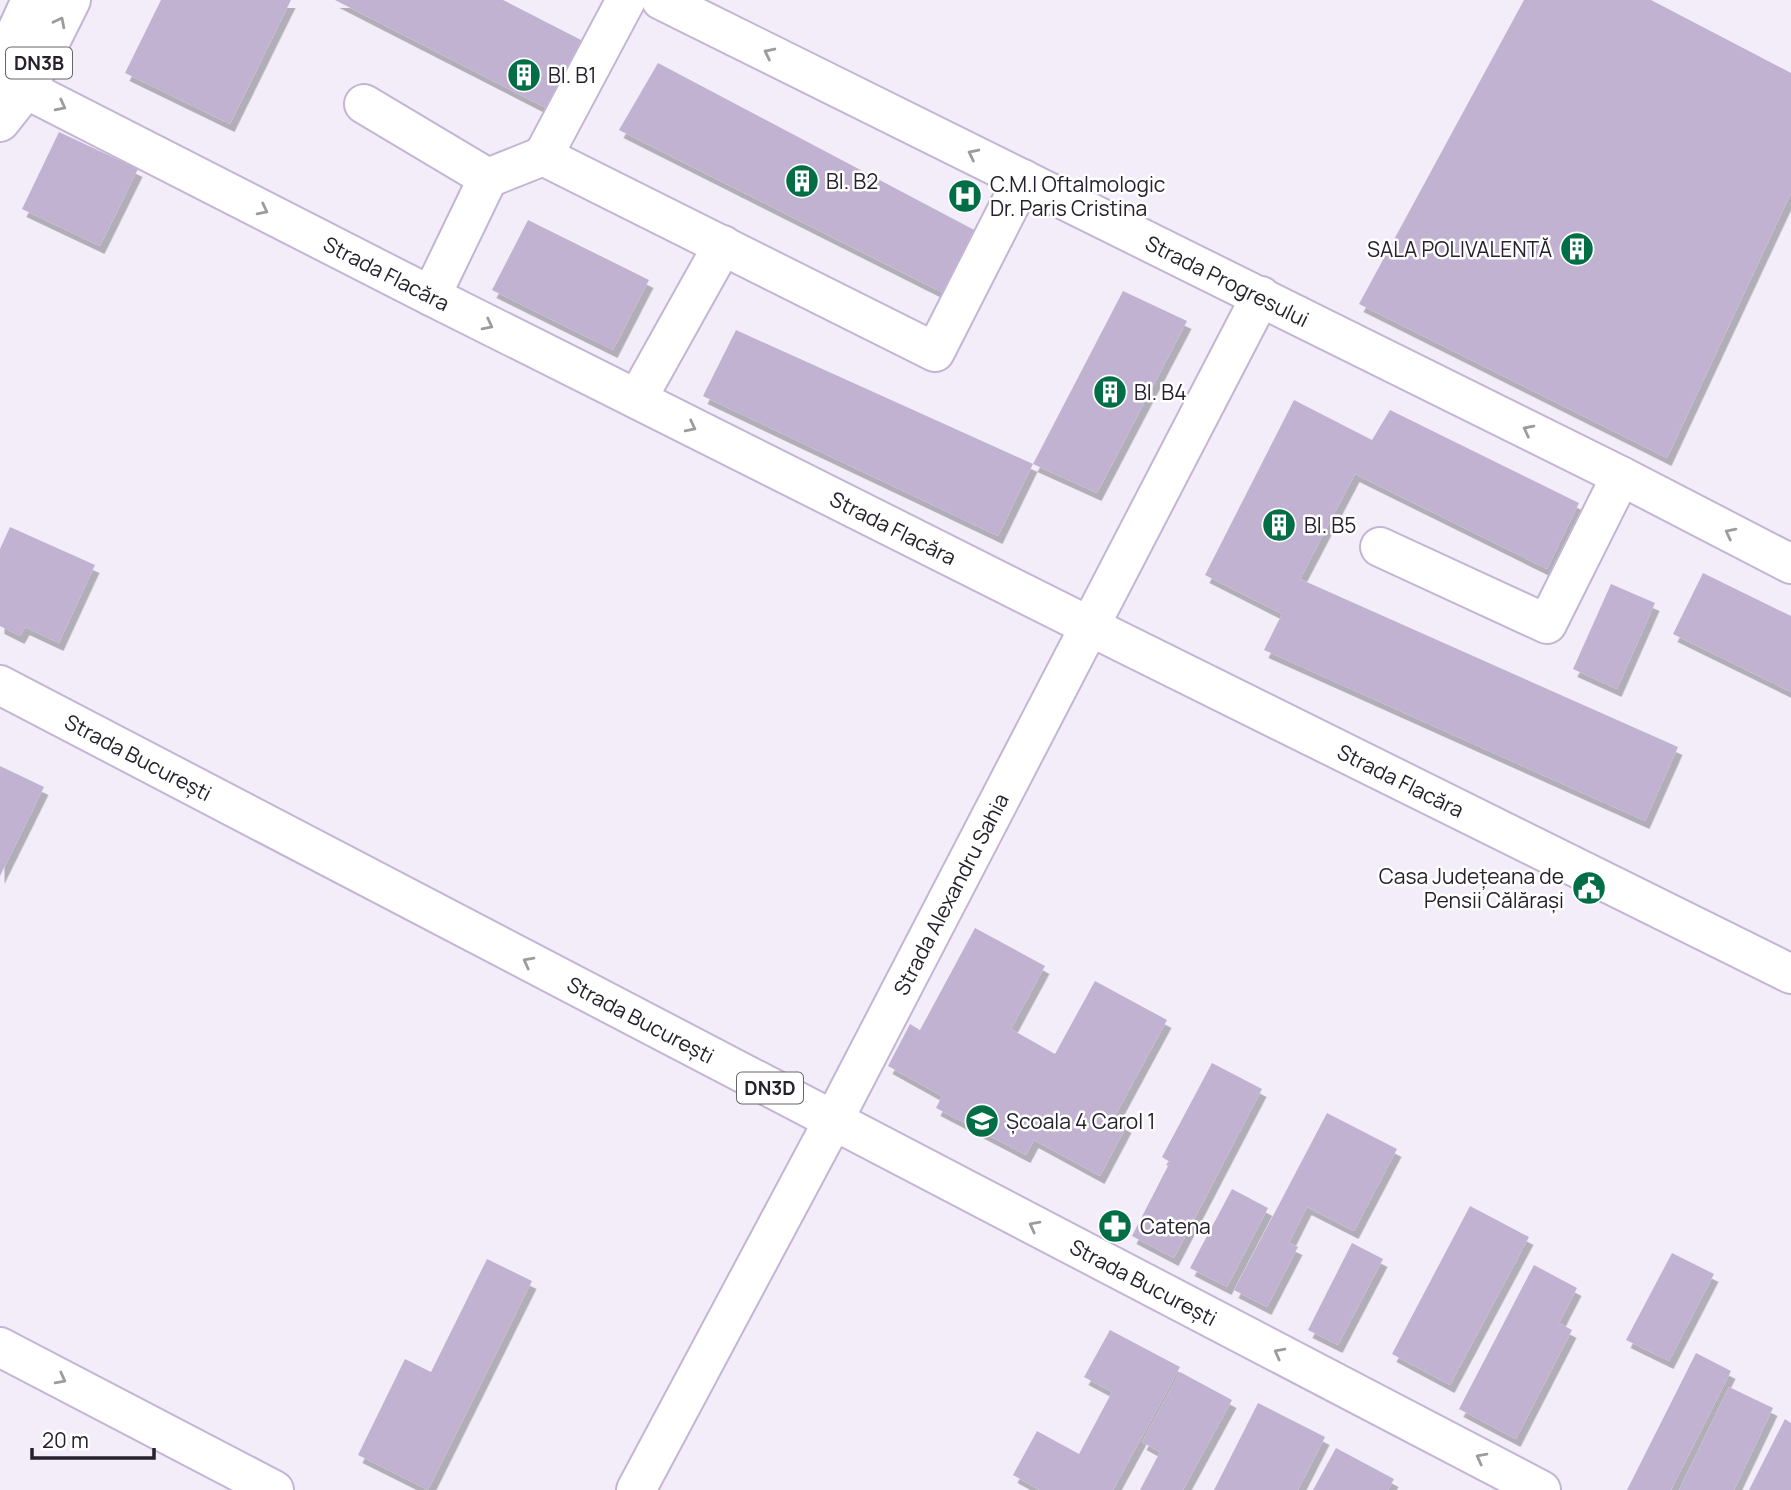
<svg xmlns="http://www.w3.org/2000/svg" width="1791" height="1490" font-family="Manrope,sans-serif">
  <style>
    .building { fill: #c1b2d1; filter: url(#shadow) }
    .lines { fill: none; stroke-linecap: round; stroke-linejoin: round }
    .minor-casing { stroke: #c3b5d3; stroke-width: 42 }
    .major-casing { stroke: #c3b5d3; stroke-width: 42 }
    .minor { stroke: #fff; stroke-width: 38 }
    .major { stroke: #fff; stroke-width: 38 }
    .oneway { stroke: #9d9ba0 }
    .labels { text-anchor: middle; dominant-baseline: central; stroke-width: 5; stroke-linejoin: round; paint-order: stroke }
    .shield { fill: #fff; stroke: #67646b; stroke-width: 2 }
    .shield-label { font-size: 19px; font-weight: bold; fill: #26212c }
    .poi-label { font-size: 21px; fill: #26212c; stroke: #fff; text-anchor: start }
    .street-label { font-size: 21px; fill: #26212c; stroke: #fff }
  </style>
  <defs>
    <filter id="shadow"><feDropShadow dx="4.5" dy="8" stdDeviation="0" flood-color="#0004"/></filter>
  </defs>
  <rect width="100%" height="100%" fill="#f3edfa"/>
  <g class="building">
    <polygon points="161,0 291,0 230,124 125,73"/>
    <polygon points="335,0 503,0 583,41 548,109"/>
    <polygon points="1524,0 1651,0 1791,73 1791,193 1667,458 1359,304"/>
    <polygon points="658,63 980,233 947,295 619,130"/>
    <polygon points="59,132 138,169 100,246 22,209"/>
    <polygon points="528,220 649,280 613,350 492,290"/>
    <polygon points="1123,291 1187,321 1097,493 1033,464"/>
    <polygon points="736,330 1033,464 998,536 703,396"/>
    <polygon points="1294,400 1372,440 1390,410 1579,503 1547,569 1355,474 1300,579 1678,747 1645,821 1264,650 1282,614 1205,575"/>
    <polygon points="10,527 95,565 59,643 25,627 20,636 0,626 0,549"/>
    <polygon points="1703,573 1791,616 1791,692 1673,634"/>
    <polygon points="1611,584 1655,603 1617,689 1573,669"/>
    <polygon points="0,766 44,787 0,876"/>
    <polygon points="975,928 1045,966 1011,1029 1055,1054 1095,981 1167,1020 1114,1118 1127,1125 1100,1176 1034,1140 1026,1155 936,1108 942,1096 888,1066 910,1024 920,1030"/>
    <polygon points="1212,1063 1262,1089 1174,1258 1132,1236 1170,1162 1162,1157"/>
    <polygon points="1327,1113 1397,1149 1354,1231 1307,1207 1289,1243 1298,1247 1267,1307 1234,1290"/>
    <polygon points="1232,1189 1268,1208 1227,1287 1190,1268"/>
    <polygon points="1470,1206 1529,1237 1450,1385 1392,1354"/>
    <polygon points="1352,1243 1383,1259 1338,1345 1308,1330"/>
    <polygon points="1672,1253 1714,1274 1669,1361 1626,1340"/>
    <polygon points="487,1259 532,1281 428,1490 358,1455 405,1359 431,1372"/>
    <polygon points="1534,1265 1577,1288 1559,1323 1572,1330 1516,1439 1459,1409"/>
    <polygon points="1110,1330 1180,1367 1113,1490 1040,1490 1013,1475 1037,1431 1079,1454 1112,1392 1084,1377"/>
    <polygon points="1696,1353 1731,1371 1671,1490 1627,1490"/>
    <polygon points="1180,1372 1232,1400 1183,1490 1140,1490 1160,1452 1142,1442"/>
    <polygon points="1729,1387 1773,1408 1734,1490 1679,1490"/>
    <polygon points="1258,1403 1325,1437 1298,1490 1214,1490"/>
    <polygon points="1785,1419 1791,1423 1791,1490 1749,1490"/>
    <polygon points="1336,1448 1394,1479 1388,1490 1313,1490"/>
  </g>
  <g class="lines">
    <g class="minor-casing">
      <g id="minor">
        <path id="s1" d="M661,0L1621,476L1791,564"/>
        <path id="s2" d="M0,76L431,296L1089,626L1791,974"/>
        <polyline points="364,104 488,178"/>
        <polyline points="543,156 935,352 1023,179"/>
        <polyline points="431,296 488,178 543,156 626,0"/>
        <polyline points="637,399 723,245"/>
        <polyline points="1380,547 1547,624 1621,476"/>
        <path id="s3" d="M636,1490L833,1121L1261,296"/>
      </g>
    </g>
    <g class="major-casing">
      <g id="major">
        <polyline points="0,68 31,0"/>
        <polyline points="0,122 27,88 71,0"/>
        <path id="s4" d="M0,685L1541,1490"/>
        <polyline points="0,1347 274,1490"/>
      </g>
    </g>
    <use href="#minor" class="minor"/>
    <use href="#major" class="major"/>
  </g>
  <defs><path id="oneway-chevron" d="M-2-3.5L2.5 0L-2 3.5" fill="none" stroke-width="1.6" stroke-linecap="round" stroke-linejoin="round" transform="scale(1.75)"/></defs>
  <g class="oneway">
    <use href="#oneway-chevron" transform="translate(60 22) rotate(-63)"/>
    <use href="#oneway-chevron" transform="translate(769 53) rotate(-154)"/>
    <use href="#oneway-chevron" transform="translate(61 106) rotate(27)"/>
    <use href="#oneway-chevron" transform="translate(973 154) rotate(-154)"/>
    <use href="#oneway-chevron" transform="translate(263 210) rotate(27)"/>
    <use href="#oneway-chevron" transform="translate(488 325) rotate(27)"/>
    <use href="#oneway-chevron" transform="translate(691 427) rotate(27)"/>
    <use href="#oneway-chevron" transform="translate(1528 430) rotate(-153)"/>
    <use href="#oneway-chevron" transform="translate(1730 533) rotate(-153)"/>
    <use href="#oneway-chevron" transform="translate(528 962) rotate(-152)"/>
    <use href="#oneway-chevron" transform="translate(1034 1226) rotate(-152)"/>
    <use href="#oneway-chevron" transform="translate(1279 1353) rotate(-152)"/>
    <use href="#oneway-chevron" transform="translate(61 1379) rotate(28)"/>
    <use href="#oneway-chevron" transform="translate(1481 1458) rotate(-152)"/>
  </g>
  <defs>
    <g id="building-disc" transform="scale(1.75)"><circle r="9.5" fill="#016e46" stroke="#fff"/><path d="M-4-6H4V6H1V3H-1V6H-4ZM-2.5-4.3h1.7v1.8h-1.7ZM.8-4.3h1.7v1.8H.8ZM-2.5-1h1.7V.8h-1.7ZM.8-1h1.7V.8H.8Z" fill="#fff"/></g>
    <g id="hospital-disc" transform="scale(1.75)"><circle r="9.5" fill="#016e46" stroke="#fff"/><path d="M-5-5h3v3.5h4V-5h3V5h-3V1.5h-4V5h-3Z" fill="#fff"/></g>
    <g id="civic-disc" transform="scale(1.75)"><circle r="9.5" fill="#016e46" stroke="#fff"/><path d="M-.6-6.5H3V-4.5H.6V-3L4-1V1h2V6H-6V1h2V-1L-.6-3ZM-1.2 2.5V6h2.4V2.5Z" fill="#fff"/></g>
    <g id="school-disc" transform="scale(1.75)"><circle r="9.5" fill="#016e46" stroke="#fff"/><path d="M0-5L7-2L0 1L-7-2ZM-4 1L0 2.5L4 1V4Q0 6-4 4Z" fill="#fff"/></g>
    <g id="pharmacy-disc" transform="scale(1.75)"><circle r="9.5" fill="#016e46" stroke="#fff"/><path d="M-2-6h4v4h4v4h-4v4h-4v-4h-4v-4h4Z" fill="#fff"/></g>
  </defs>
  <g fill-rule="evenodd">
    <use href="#building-disc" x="524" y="75"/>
    <use href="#building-disc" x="802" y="181"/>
    <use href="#hospital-disc" x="965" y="196"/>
    <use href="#building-disc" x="1577" y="249"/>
    <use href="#building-disc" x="1110" y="392"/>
    <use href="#building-disc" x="1279" y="525"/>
    <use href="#civic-disc" x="1589" y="888"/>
    <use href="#school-disc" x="982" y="1121"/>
    <use href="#pharmacy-disc" x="1115" y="1226"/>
  </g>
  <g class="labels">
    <g class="shield">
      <rect x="6" y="47.5" width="66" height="31" rx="5"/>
      <rect x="737" y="1072.5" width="66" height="31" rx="5"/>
    </g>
    <g class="shield-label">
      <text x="39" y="63">DN3B</text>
      <text x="770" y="1088">DN3D</text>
    </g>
    <g class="poi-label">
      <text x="548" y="75">Bl. B1</text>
      <text x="826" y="181">Bl. B2</text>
      <text x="990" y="184">C.M.I Oftalmologic<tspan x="990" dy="24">Dr. Paris Cristina</tspan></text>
      <text x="1552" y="249" text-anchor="end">SALA POLIVALENTĂ</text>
      <text x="1134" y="392">Bl. B4</text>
      <text x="1304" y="525">Bl. B5</text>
      <text x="1564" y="876" text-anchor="end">Casa Județeana de<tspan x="1564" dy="24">Pensii Călărași</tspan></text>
      <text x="1006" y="1121">Școala 4 Carol 1</text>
      <text x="1140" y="1226">Catena</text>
    </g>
    <g class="street-label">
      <text stroke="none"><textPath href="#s2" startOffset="434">Strada Flacăra</textPath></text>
      <text stroke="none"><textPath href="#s1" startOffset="632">Strada Progresului</textPath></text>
      <text stroke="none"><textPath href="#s2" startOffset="1001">Strada Flacăra</textPath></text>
      <text stroke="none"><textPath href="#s4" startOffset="156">Strada București</textPath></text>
      <text stroke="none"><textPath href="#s2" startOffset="1568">Strada Flacăra</textPath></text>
      <text stroke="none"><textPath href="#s3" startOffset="674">Strada Alexandru Sahia</textPath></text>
      <text stroke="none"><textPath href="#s4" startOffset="723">Strada București</textPath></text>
      <text stroke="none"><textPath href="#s4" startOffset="1290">Strada București</textPath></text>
    </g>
  </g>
  <path d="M32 1448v10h122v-10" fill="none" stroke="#26212c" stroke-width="3.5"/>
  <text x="42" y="1448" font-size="21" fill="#26212c" stroke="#ffffff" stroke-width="5" paint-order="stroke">20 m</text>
</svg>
